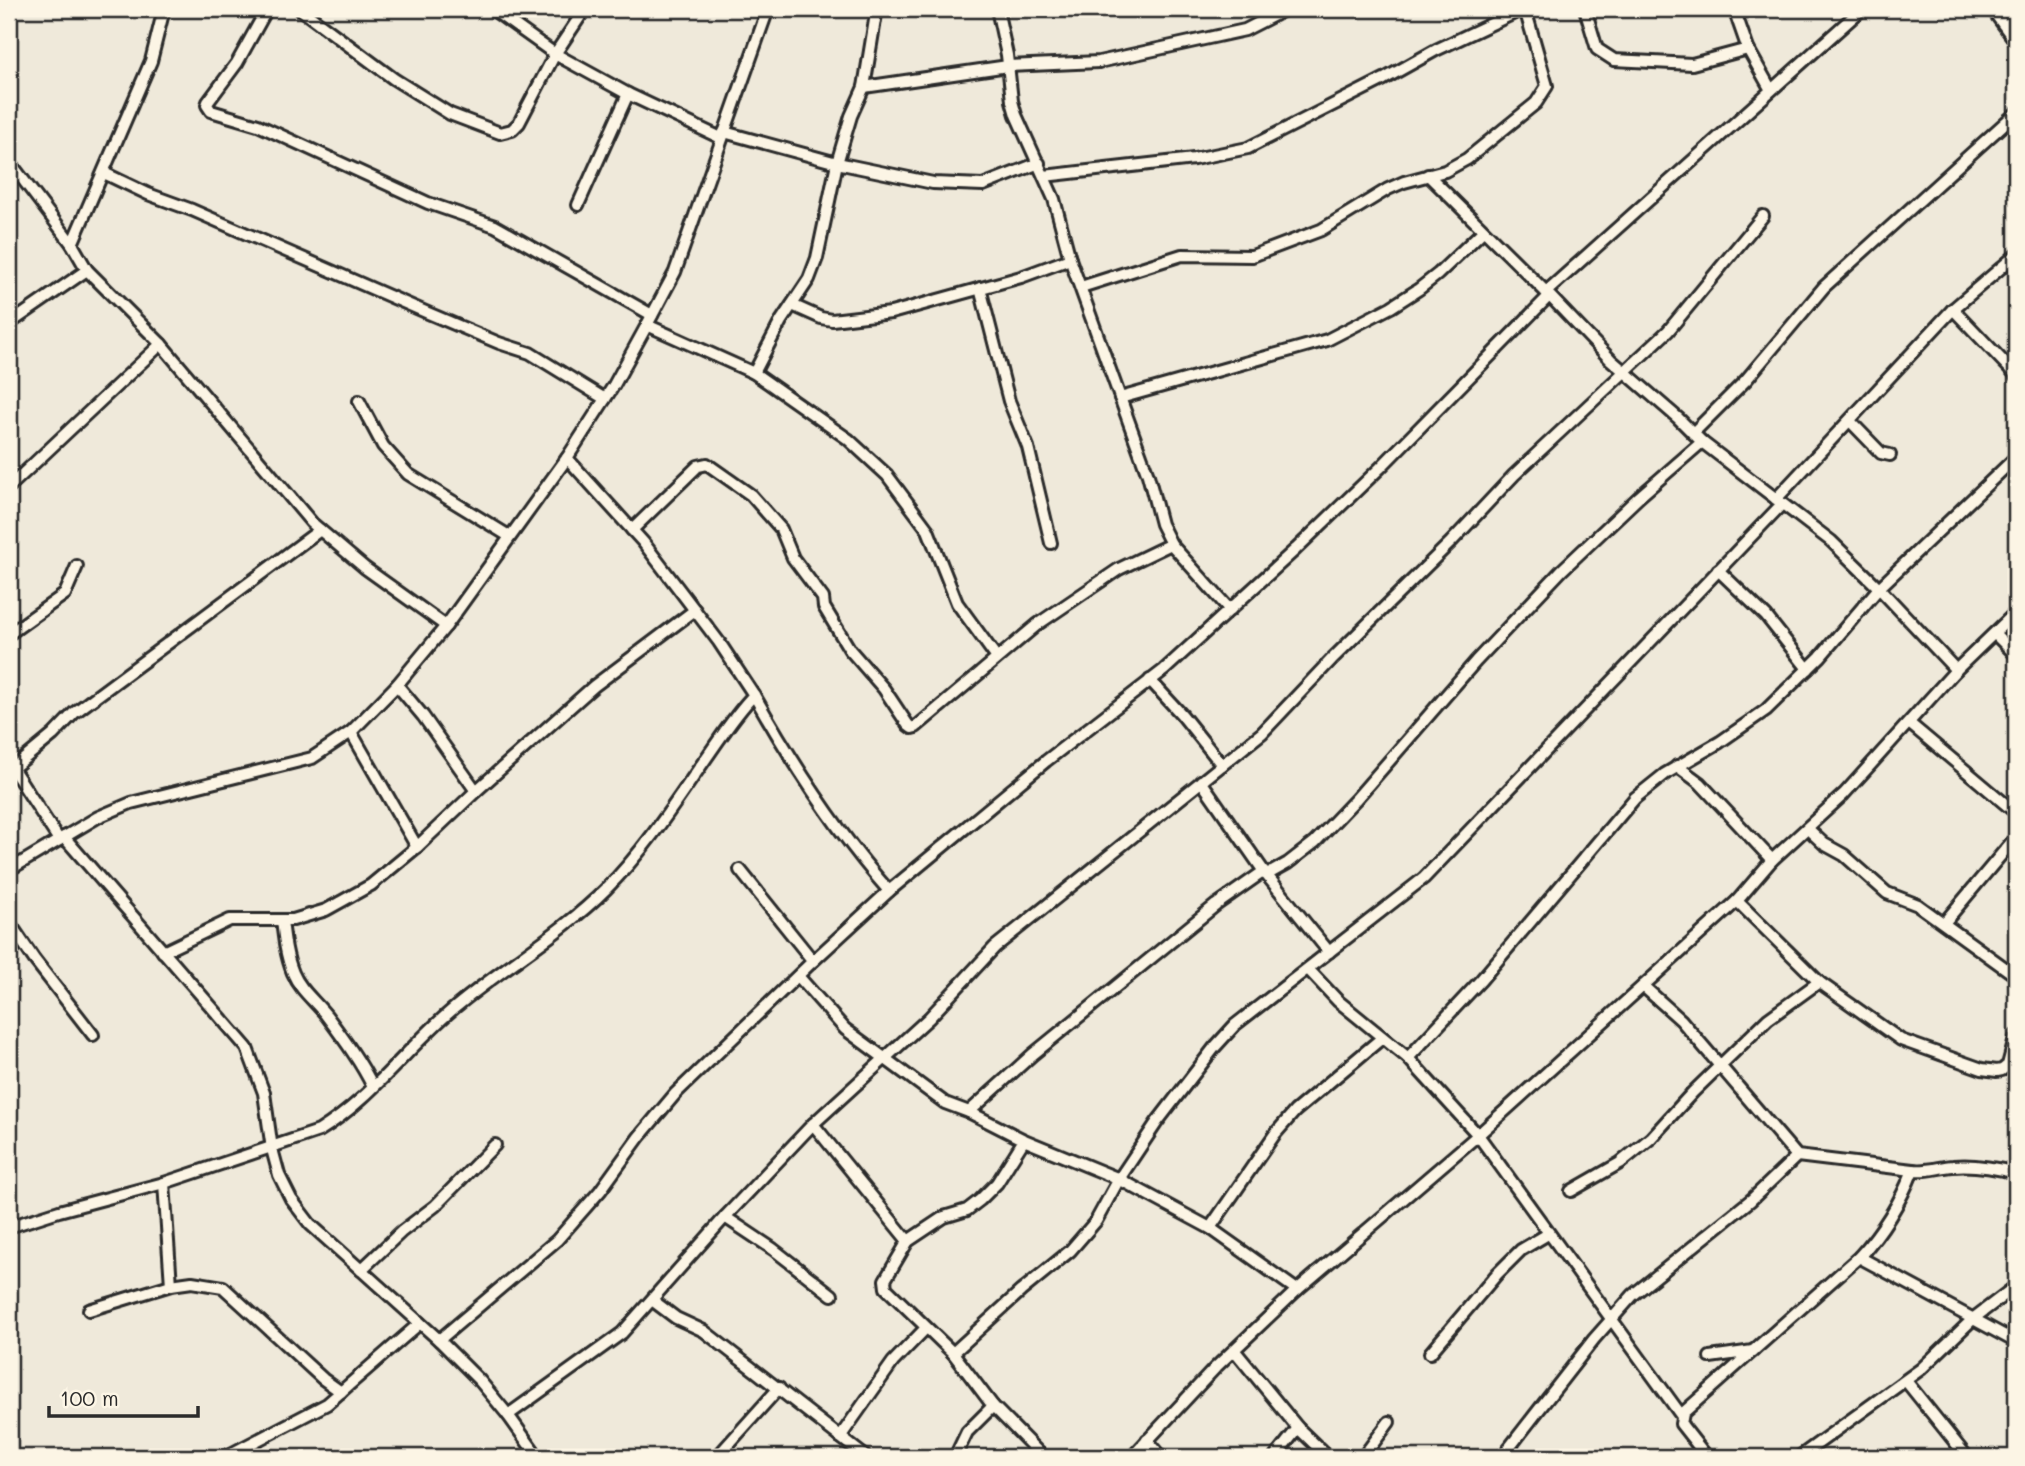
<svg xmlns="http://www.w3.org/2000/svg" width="2025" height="1466" font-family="Mali,sans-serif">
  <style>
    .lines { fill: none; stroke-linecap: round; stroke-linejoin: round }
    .minor-casing { stroke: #2b2b2b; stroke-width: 16 }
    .minor { stroke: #fcf5e5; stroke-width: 10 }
  </style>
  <rect width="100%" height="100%" fill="#efe9da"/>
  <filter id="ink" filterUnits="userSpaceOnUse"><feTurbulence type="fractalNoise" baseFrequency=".0143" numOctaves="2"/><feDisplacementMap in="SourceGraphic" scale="14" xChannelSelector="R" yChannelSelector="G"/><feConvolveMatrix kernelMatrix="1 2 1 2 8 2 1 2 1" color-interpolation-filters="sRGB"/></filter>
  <g filter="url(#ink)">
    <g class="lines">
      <g class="minor-casing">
        <g id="minor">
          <polyline points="267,9 237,63 208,102 207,105 211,111 258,125 428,203 495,226 652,315"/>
          <polyline points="300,9 394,79 450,114 500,133 512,130 519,123 555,54 585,9"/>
          <polyline points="492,9 555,54 628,94 721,138"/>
          <polyline points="997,9 1007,55 1012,101 1016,115 1054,199 1070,259 1148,475 1161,524 1171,544 1230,610"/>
          <polyline points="1585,9 1597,49 1614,60 1692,64 1748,49"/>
          <polyline points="1734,9 1748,49 1771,90"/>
          <polyline points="1862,9 1546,292 1611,360 1678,418 1702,442 1831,541 1879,588 1956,670"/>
          <polyline points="1992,9 2016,42"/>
          <polyline points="864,87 1008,66 1099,62 1245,30 1286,9"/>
          <polyline points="724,132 837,163 933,183 983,185 1039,163"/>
          <polyline points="9,161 72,244 87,270 161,344 312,523 365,568 446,626"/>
          <polyline points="104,173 148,194 192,210 428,313 499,343 530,353 605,399"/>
          <polyline points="1428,175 1546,292"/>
          <polyline points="1044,176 1194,159 1248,148 1384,79 1436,50 1523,9"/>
          <polyline points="578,205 628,94"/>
          <polyline points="72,244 151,61 164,9"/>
          <polyline points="1081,287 1182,255 1252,256 1321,230 1388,189 1404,182 1445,171 1467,159 1536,103 1547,86 1525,9"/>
          <polyline points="980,288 1009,401 1028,447 1051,543"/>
          <polyline points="792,305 821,318 832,320 891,313 1021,277 1070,259"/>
          <polyline points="1953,309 2016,375"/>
          <polyline points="9,324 87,270"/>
          <polyline points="647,325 754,373 781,321 809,279 817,258 837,163 851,116 864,87 876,14 879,9"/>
          <polyline points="754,373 848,439 887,475 928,530 957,603 997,658"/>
          <polyline points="1120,398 1327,340 1391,307 1419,289 1438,274 1483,231"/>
          <polyline points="359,401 383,446 408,474 509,536"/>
          <polyline points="1850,421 1881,453 1890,455"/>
          <polyline points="1693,433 1746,380 1824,287 2016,113"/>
          <polyline points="9,487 161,344"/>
          <polyline points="1776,499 1953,309 2016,255"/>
          <polyline points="632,530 698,466 707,464 751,495 781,529 793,558 823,598 824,607 850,650 884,689 908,725 912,728 916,727 1038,624 1119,569 1171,544"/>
          <polyline points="1718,570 1766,616 1808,669"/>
          <polyline points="9,634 65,594 77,566"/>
          <polyline points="1995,634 2016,655"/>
          <polyline points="1150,680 1182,715 1222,765"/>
          <polyline points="397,685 423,716 476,791"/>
          <path d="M754,695C793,764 836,831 889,891"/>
          <polyline points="1909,723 2016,813"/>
          <polyline points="351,732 417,847"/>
          <polyline points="9,763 59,840"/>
          <polyline points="1677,766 1700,783 1772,860"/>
          <polyline points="13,768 53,735 74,713 320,530"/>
          <polyline points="1201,781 1265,873 1329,952"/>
          <polyline points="1808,829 1824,844 1844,855 1887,893 1918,905 2016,976"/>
          <polyline points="64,837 247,1048 264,1093 272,1149 279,1175 291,1199 310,1224 439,1340 480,1381 508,1415 538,1457"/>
          <polyline points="9,870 98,817 131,803 312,758 351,732 397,685 446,626 567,458 614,385 647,325 675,272 768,9"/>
          <polyline points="740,870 813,961"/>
          <polyline points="1737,901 1819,982 1901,1040 1982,1069 1997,1071 2002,1070 2008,1065 2016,1035"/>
          <path d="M282,920C284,938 286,956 293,973C300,990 315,1001 326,1015C343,1038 361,1062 373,1087"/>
          <polyline points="9,922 34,959 93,1035"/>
          <polyline points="1944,923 2016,837"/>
          <polyline points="163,952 230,920 293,920 326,910 371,885 417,847 476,791 594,686 695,610"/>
          <polyline points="1308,969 1338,1001 1408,1058 1478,1135 1681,1415"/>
          <polyline points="798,976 845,1029 945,1103 969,1112 1024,1140 1119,1179 1210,1228 1297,1290"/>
          <polyline points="1643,986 1681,1020 1797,1156 1913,1170"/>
          <polyline points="1408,1058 1481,980 1635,798 1665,774 1720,742 1766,710 1820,657 1879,588 2016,457"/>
          <polyline points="969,1112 1032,1055 1216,905 1260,874 1272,872 1288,863 1315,842 1356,799 1476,661 1562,570 1639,497 1702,442"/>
          <polyline points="813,1124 908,1241 885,1280 886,1288 953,1353 993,1406 1043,1457"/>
          <polyline points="164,1183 171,1285"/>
          <polyline points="1571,1191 1620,1163 1651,1138 1693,1092 1768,1019 1819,982"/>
          <polyline points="725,1217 773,1249 832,1295"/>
          <path d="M9,1227L59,1211L164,1183L319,1131C371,1099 406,1049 452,1010C501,968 560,935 606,889C646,849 677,800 709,754C723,734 737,712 754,695L719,642L643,542L567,458"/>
          <polyline points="1210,1228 1275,1134 1295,1111 1382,1038"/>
          <polyline points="908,1241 944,1217 967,1210 980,1200 997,1183 1024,1140"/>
          <polyline points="1859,1257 2016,1342"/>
          <polyline points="361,1270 401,1232 435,1206 495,1145"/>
          <polyline points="652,1300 676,1318 704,1331 866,1457"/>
          <polyline points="89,1310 171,1285 192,1282 223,1287 323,1379 341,1392"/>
          <polyline points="439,1340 557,1240 600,1191 639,1137 676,1093 813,961 889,891 1046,761 1164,670 1296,549 1380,468 1549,296"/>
          <polyline points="1235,1351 1298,1428 1328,1457"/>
          <polyline points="953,1353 1021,1291 1070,1251 1096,1221 1119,1179 1157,1122 1214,1048 1235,1025 1424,878 1782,504"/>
          <polyline points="1430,1353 1497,1274 1521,1250 1548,1234"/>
          <polyline points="1710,1357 1753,1351"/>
          <polyline points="1906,1381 1967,1457"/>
          <polyline points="508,1415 622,1333 725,1217 813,1124 929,1018 995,947 1262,733 1332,659 1451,542 1514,475 1668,331 1763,216"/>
          <polyline points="840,1437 893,1362 926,1328"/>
          <polyline points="1147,1440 1162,1457"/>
          <polyline points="225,1457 327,1404 420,1323"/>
          <polyline points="717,1457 779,1388"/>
          <polyline points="955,1457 967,1432 993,1406"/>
          <polyline points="1132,1457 1216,1367 1297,1290 1478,1135 1737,901 1772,860 1844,794 1956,670 2016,612"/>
          <polyline points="1275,1457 1298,1428"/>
          <polyline points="1363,1457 1389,1422"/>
          <polyline points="1502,1457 1594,1339 1633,1295 1751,1200 1797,1156"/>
          <path d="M1707,1457L1681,1424L1683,1413L1859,1257C1882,1232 1901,1201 1913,1170C1927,1172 1939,1167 1953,1166C1974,1164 1996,1168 2016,1173"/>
          <polyline points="1799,1457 1921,1369 1974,1318 2016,1286"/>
        </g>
      </g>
      <use href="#minor" class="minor"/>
    </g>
  </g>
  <rect width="2025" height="1466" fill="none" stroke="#fcf5e5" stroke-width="35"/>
  <rect x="18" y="18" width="1990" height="1431" fill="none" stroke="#2b2b2b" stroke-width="2.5" filter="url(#ink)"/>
  <path d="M49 1406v10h149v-10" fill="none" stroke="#2b2b2b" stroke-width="3.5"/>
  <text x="60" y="1406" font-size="21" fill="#2b2b2b" stroke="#fcf5e5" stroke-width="5" paint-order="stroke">100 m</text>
</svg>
